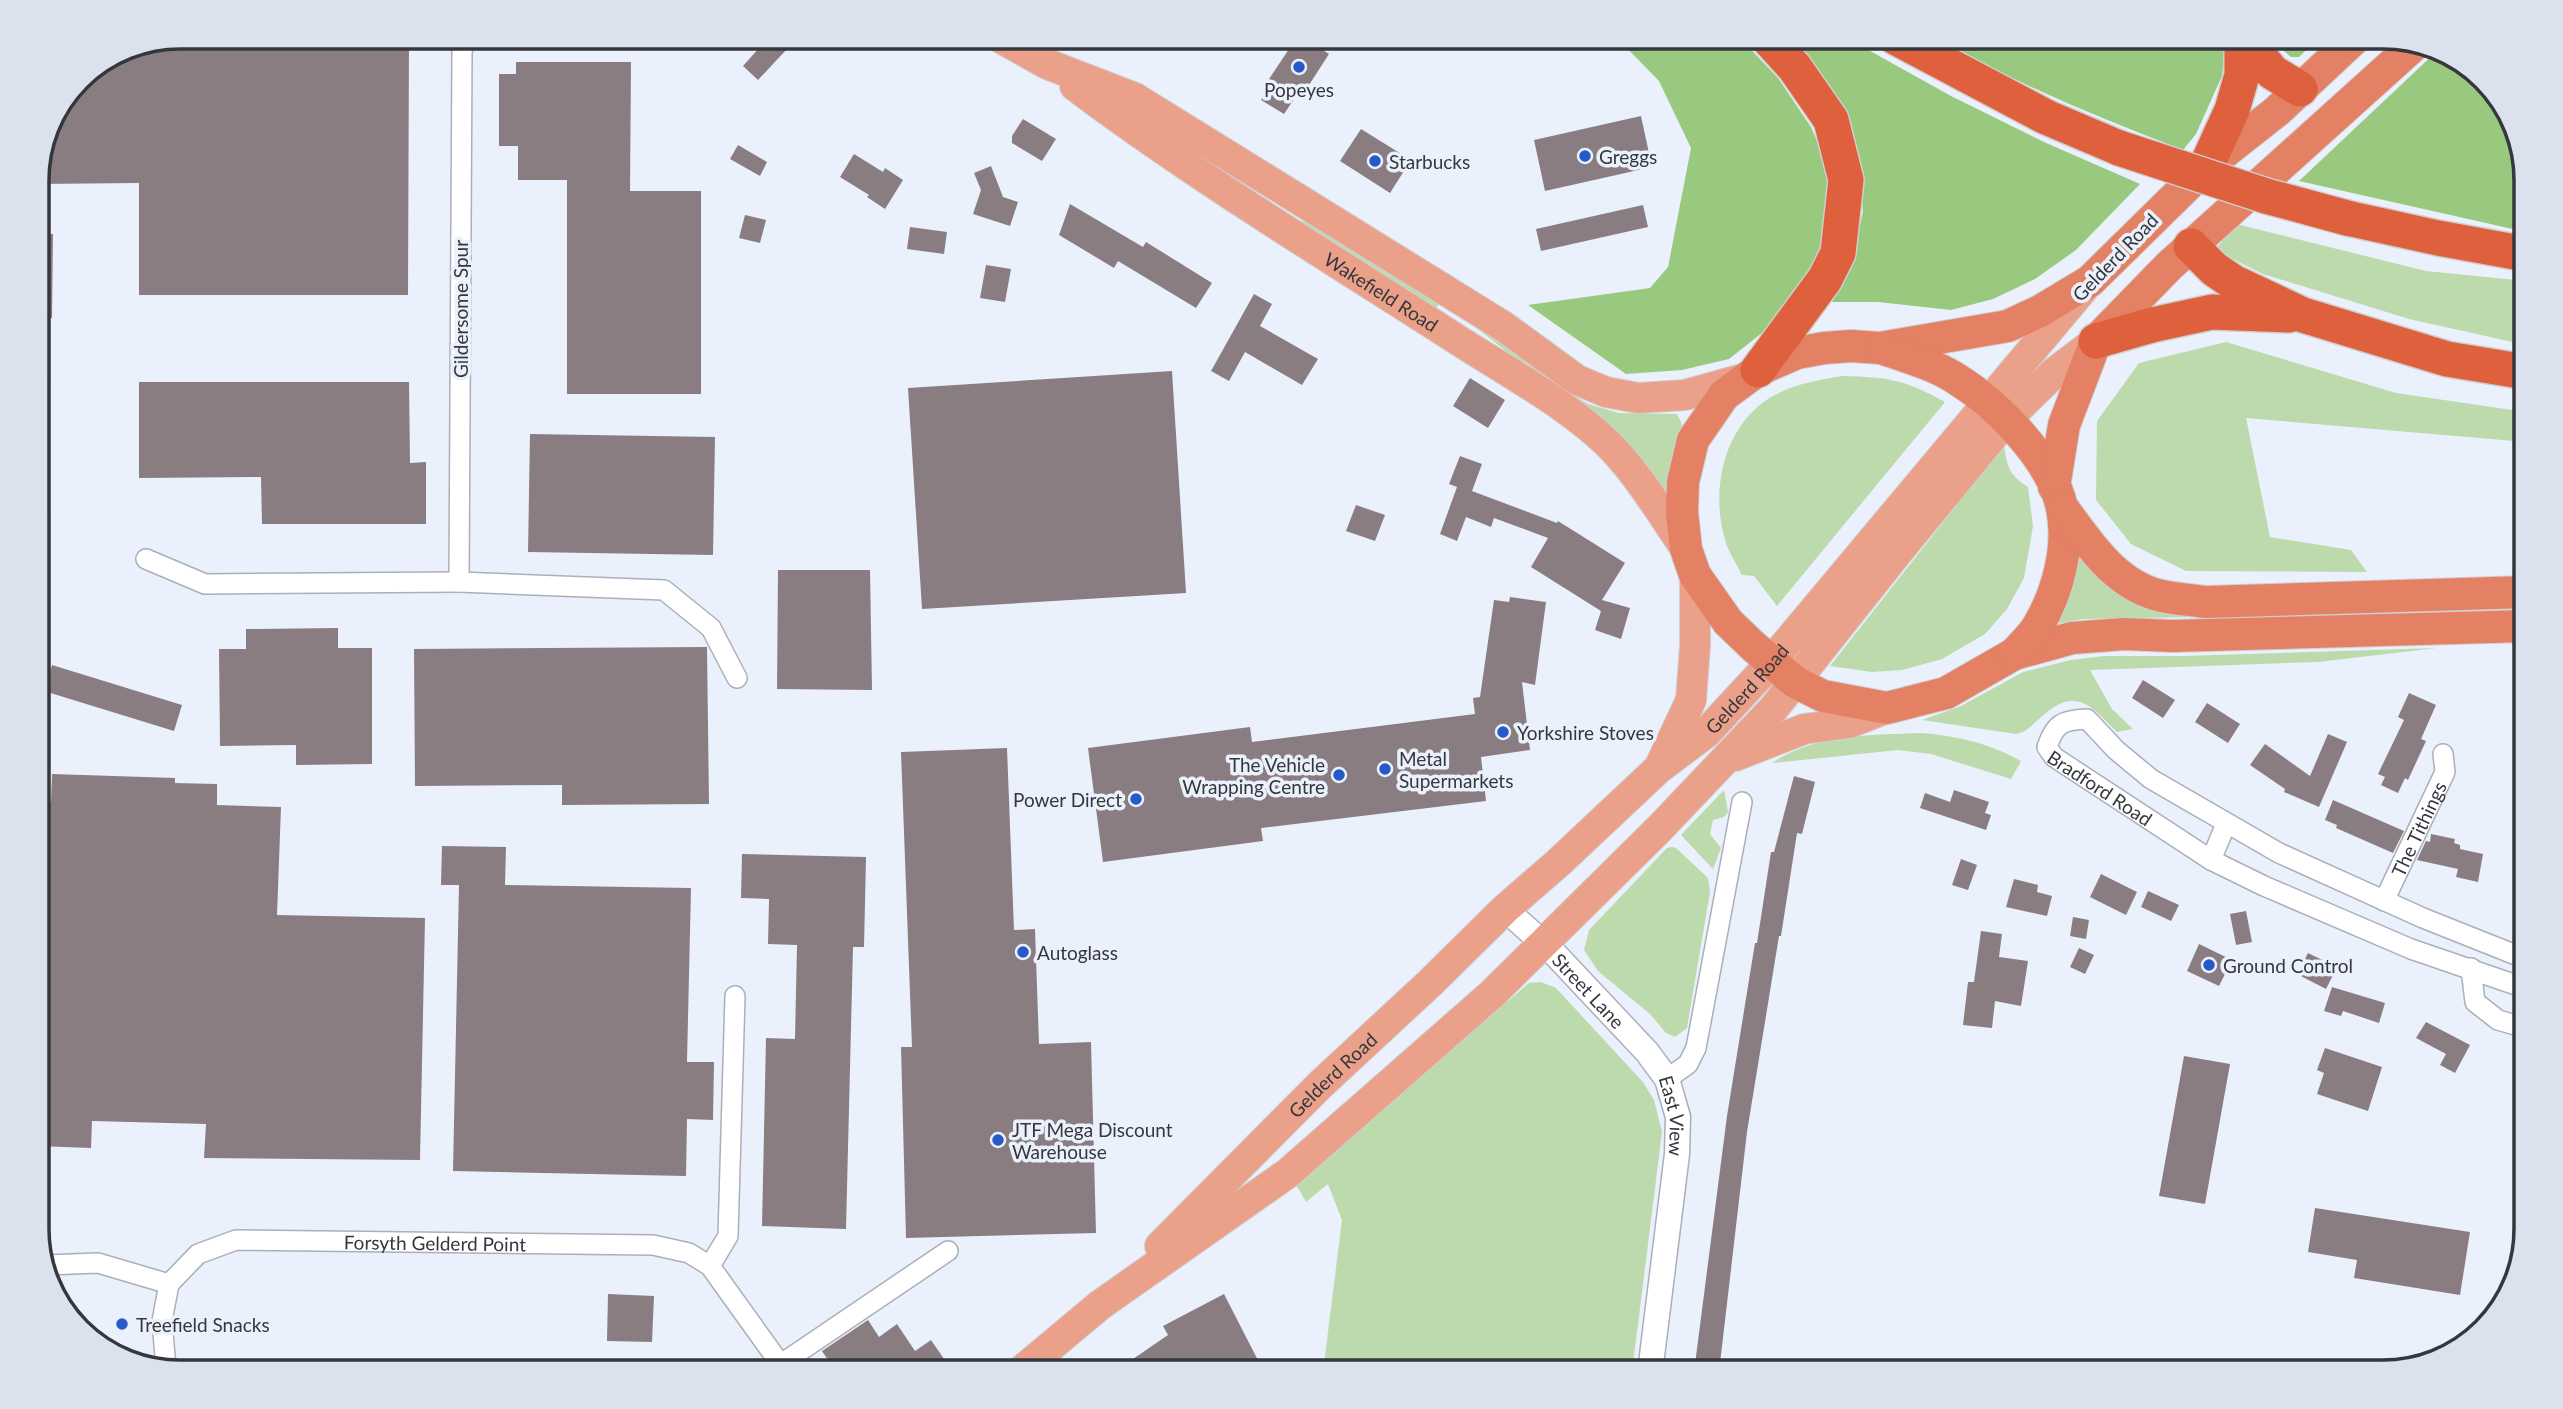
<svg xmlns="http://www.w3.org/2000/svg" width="2563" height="1409" font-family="Lato,sans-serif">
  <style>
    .green { fill: #bcdaac }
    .forest { fill: #99c97f }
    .building { fill: #8a7d81 }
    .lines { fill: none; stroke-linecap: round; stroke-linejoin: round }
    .minor-casing { stroke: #aaafba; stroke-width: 22 }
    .tertiary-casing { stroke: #aaafba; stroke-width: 27 }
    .primary-casing { stroke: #cfcfd0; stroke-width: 32 }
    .trunk-casing { stroke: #cfcfd0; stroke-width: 34 }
    .motorway-casing { stroke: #cfcfd0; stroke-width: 38 }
    .minor { stroke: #fff; stroke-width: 19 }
    .tertiary { stroke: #fff; stroke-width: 24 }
    .primary { stroke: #eba08a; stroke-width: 30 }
    .trunk { stroke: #e48063; stroke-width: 32 }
    .motorway { stroke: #de603c; stroke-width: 35 }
    .motorway-bridge-casing { stroke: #cfcfd0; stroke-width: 38; stroke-linecap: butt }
    .motorway-bridge { stroke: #de603c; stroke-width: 35 }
    .poi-dot { fill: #275ac8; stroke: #ebf1fc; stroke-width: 2.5 }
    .labels { text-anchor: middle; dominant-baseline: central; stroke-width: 7; stroke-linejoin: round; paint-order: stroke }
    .poi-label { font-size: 19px; fill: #35373c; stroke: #ebf1fc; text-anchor: start }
    .street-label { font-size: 19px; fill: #35373c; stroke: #ebf1fc }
    .rim { fill: none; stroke: #35373c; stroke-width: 3.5 }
  </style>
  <rect width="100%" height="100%" fill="#ebf1fc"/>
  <g class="green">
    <polygon points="1299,220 1309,223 1438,299 1438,306 1432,311 1298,224"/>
    <polygon points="2236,224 2426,271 2526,281 2526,345 2409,319 2263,274 2215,250"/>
    <polygon points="1466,320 1512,347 1546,378 1588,404 1619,413 1677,414 1687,434 1675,505 1648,466 1609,425 1537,375"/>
    <polygon points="2226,342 2396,393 2526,412 2526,442 2246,418 2270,537 2351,550 2367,572 2186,571 2131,544 2096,500 2097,421 2139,363"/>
    <path d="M1843,376C1889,377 1905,380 1945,402L1777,606L1754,576L1742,575C1737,565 1731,556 1727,546C1709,494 1722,427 1771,397C1794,384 1818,380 1843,376Z"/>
    <path d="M2004,445C2007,467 2009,475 2028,487L2033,526L2024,578L2007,609L1985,634L1942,659L1902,670L1872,672L1830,666Z"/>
    <polygon points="2071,544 2198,612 2197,617 2084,619 2044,626"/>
    <path d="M2437,648L2318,662L2090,670L2112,709L2133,729L2117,732C2089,704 2075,685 2039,719C2031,726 2027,732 2016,734L1922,720L1961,706L2023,672L2071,660L2104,656H2184Z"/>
    <path d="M1921,733C1957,736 1989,743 2021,761L2011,779L1931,754L1898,750L1772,763C1814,734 1872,735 1921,733Z"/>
    <polygon points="1724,790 1728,812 1724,817 1713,820 1710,834 1721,848 1713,869 1681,835"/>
    <polygon points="1672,847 1676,848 1708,878 1710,892 1687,1028 1675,1037 1666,1033 1650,1014 1598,971 1584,950 1589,930 1667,848"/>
    <polygon points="1541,982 1556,988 1643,1082 1654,1100 1662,1132 1632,1372 1323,1372 1342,1220 1328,1184 1306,1202 1297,1186 1320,1162 1529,983"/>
  </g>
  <g class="forest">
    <polygon points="1616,37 1739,37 1778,78 1811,127 1825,160 1830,191 1820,254 1802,291 1772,325 1729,359 1682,370 1626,374 1528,305 1650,288 1668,267 1691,148 1659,81"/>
    <polygon points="1780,37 1845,37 1951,96 2044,142 2140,184 2076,250 2035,279 1993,299 1951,310 1878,302 1832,302 1852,257 1863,212 1859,172"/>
    <path d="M1933,37H2226L2222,76L2196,134L2183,150C2097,117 2013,82 1933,37Z"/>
    <polygon points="2268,37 2320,37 2299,57 2291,57"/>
    <polygon points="2437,51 2454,56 2507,108 2526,171 2526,232 2299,181"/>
  </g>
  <g class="building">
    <polygon points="180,37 409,37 408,295 139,295 139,183 37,184 37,171 48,125 79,78 126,48"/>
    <polygon points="769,37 775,37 788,48 758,80 743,66"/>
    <polygon points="1297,37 1303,37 1329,54 1300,99 1296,96 1284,114 1261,100 1273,82 1269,79"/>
    <polygon points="516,62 631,62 630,191 701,191 701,394 567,394 567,180 518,180 518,146 499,146 499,74 516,74"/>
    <polygon points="1641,116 1652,167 1545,191 1534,140"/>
    <polygon points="1023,119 1056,139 1042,161 1012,143 1012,136"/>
    <polygon points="1361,129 1411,160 1390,193 1340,161"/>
    <polygon points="738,145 767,162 760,176 730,159"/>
    <polygon points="854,154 883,172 885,168 903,180 885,209 867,197 869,195 840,177"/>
    <polygon points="991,166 1003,197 1018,202 1010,226 973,214 981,190 974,173"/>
    <polygon points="1070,204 1143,247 1146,242 1212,283 1196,308 1118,261 1114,268 1059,235"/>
    <polygon points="1643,205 1648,227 1541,251 1536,229"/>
    <polygon points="745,215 766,220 760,243 739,238"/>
    <polygon points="910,227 947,232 944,254 907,249"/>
    <polygon points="37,234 53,234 52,318 37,318"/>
    <polygon points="986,265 1011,269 1005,302 980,298"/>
    <polygon points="1254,294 1272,304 1260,326 1318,359 1302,385 1245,352 1229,381 1211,371"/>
    <polygon points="1172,371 1186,593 922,609 908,388"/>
    <polygon points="1470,378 1505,400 1488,428 1453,406"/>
    <polygon points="139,382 409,382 410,463 426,462 426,524 262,524 261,477 139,478"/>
    <polygon points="530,434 715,437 713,555 528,552"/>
    <polygon points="1460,456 1482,464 1472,491 1557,523 1558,521 1625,563 1602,600 1630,608 1621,639 1595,630 1601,611 1531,567 1548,538 1494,518 1491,527 1466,517 1457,541 1440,534 1457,487 1449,484"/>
    <polygon points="1356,505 1385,515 1375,541 1346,531"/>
    <polygon points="778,570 870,570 872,690 777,689"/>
    <polygon points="1510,597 1546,602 1535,685 1522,682 1530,750 1481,757 1486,801 1261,828 1263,841 1103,862 1088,748 1250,727 1252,742 1475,714 1473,698 1480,697 1494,600 1509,602"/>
    <polygon points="338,628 338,648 372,648 372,764 296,765 296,745 220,746 219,649 246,649 246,629"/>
    <polygon points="707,647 709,804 562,805 562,785 415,786 414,649"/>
    <polygon points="52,665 182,705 174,731 44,691"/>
    <polygon points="2143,680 2175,700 2163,718 2132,698"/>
    <polygon points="2409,693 2436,705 2421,739 2426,741 2408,780 2405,778 2398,793 2381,785 2385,777 2378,774 2404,720 2398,717"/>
    <polygon points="2207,703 2240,724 2228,743 2195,722"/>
    <polygon points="2328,734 2347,742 2319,807 2284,792 2285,789 2250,765 2265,744 2310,776"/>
    <polygon points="1007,748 1014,930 1035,929 1039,1044 1091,1042 1096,1233 906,1238 901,1047 912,1047 901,752"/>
    <polygon points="52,774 175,778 175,783 217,784 217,805 281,807 277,915 425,918 420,1160 204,1158 206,1124 92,1121 91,1148 37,1146 37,802 51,802"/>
    <polygon points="1794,776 1815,782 1802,834 1797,833 1781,936 1779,936 1747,1132 1719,1372 1694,1372 1727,1116 1755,943 1757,943 1771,852 1774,852"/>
    <polygon points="1954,790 1989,802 1985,813 1991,815 1986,830 1920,808 1925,793 1950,802"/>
    <polygon points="2333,800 2404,831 2393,853 2336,828 2337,825 2325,820"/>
    <polygon points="2431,834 2455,839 2454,843 2460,845 2460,849 2483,854 2478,882 2456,877 2458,869 2417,860 2426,841 2430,842"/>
    <polygon points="442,846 506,847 505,885 691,888 687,1062 714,1062 713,1120 687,1119 686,1176 453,1171 459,885 441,885"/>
    <polygon points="742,854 866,857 864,947 853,947 846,1229 762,1226 766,1038 795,1039 797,945 768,944 769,899 741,898"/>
    <polygon points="1961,859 1977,865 1968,890 1952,885"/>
    <polygon points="2101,874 2137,892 2126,915 2090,897"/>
    <polygon points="2014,879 2038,885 2037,892 2052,896 2047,916 2006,907"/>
    <polygon points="2148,891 2179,905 2171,921 2141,907"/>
    <polygon points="2246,911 2252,942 2236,945 2230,914"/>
    <polygon points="2073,917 2089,920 2086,939 2070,936"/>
    <polygon points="1981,931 2002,934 1999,957 2028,961 2021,1006 1995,1001 1992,1028 1963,1025 1968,982 1974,982"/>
    <polygon points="2199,944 2232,960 2219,986 2187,971"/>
    <polygon points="2079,948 2094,955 2085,974 2070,967"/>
    <polygon points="2308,953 2337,967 2326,989 2297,974"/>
    <polygon points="2332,987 2385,1003 2379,1023 2343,1011 2341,1016 2324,1011"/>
    <polygon points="2426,1022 2470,1045 2455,1073 2440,1065 2446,1054 2416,1038"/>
    <polygon points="2325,1048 2382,1067 2368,1111 2317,1094 2324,1073 2317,1070"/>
    <polygon points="2184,1056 2230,1064 2205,1204 2159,1196"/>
    <polygon points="2315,1208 2470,1232 2460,1295 2354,1278 2357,1260 2308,1252"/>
    <polygon points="608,1294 654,1296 652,1342 607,1341"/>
    <polygon points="1224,1294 1264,1372 1114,1372 1168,1335 1163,1326"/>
    <polygon points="868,1320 879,1337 897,1324 915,1351 931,1340 953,1372 836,1372 822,1351"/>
  </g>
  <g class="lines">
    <g class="minor-casing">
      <g id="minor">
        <polyline points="467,37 462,51 459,582 664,590 711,628 737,678"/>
        <polyline points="146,559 205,584 459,582"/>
        <polyline points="2211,860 2226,824"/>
        <path id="s1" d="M2384,901L2445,772L2443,754"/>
        <path id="s2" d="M2526,959L2423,918L2279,853L2151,779L2116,750L2087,719C2063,720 2055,723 2047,747L2054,757L2211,860L2264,886L2411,949L2519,986L2526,984"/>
        <polyline points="2471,968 2475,1002 2498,1020 2526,1028"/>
        <polyline points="1667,1079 1688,1064 1696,1048 1742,802"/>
        <polyline points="46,1265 98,1263 169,1284"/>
        <polyline points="710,1266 728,1236 735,996"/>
        <polyline points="781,1364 948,1251"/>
        <path id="s3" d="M166,1368L162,1321L169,1284L198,1254L236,1240L653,1245L689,1253L710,1266L786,1372"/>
      </g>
    </g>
    <g class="tertiary-casing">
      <g id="tertiary">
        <path id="s4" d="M1505,909L1553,952L1647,1052L1667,1079L1678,1117L1677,1154L1650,1372"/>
      </g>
    </g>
    <g class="primary-casing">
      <g id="primary">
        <polyline points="999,37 1047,64 1135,98 1503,326 1577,380 1606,392 1638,398 1685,395 1746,378"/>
        <path id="s5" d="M1075,86C1195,176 1324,254 1450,335C1502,369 1572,406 1614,450C1642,480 1663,516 1686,549"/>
        <polyline points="1735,756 1804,729 1849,723 1887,708"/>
        <polyline points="1660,766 1691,700 1695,646 1695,575"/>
        <path id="s6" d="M1160,1246L1320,1085L1430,983L1505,909L1558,863L1658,769L1706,733L1759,676L2083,289"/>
        <polyline points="1020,1372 1100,1305 1288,1173 1492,994 1660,828 1774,708 1897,553 2007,419 2055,372 2096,341"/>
      </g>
    </g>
    <g class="trunk-casing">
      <g id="trunk">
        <polyline points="2356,37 2277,111 2206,167 2090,281 2040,311 2008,326 1880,348 1851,346 1824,348 1797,353 1758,370 1724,395 1693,440 1683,482 1682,512 1686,549 1695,575 1728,622 1753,646 1795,682 1823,696 1887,708 1946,693 2014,654 2072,638 2124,634 2173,636 2526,626"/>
        <path d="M1881,348C1906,357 1933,364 1955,378C1997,404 2052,459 2062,508C2070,547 2058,592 2038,626C2032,636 2022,645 2014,654"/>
        <polyline points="2054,487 2064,425 2096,341 2169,266 2414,45"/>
        <path d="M2062,507C2088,542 2115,586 2162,596C2176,599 2191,600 2205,602L2526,592"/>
      </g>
    </g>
    <g class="motorway-casing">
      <g id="motorway">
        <polyline points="1895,37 2046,117 2119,148"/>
        <polyline points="2244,37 2272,72 2300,89"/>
        <polyline points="2206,167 2232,110 2242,75 2242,37"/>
        <polyline points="2347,218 2438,238 2526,254"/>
        <polyline points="2191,246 2214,269 2233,282 2303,315 2447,359 2526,372"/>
        <polyline points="2096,341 2152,325 2212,312 2289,315"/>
        <polyline points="1758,370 1825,279 1838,253 1846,180 1831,120 1795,68 1767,37"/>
      </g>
    </g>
    <use href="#minor" class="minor"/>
    <use href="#tertiary" class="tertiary"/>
    <use href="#primary" class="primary"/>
    <use href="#trunk" class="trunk"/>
    <use href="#motorway" class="motorway"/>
    <g class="motorway-bridge-casing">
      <polyline id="motorway-bridge" points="2119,148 2266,196 2347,218"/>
    </g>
    <use href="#motorway-bridge" class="motorway-bridge"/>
  </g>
  <g class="poi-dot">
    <circle cx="1299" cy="67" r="7"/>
    <circle cx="1585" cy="156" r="7"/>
    <circle cx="1375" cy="161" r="7"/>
    <circle cx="1503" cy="732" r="7"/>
    <circle cx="1385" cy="769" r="7"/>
    <circle cx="1339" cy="775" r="7"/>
    <circle cx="1136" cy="799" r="7"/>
    <circle cx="1023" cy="952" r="7"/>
    <circle cx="2209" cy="965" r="7"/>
    <circle cx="998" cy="1140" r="7"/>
    <circle cx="122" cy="1324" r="7"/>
  </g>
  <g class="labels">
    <g class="poi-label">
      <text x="1299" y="89" text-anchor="middle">Popeyes</text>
      <text x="1599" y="156">Greggs</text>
      <text x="1389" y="161">Starbucks</text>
      <text x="1517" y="732">Yorkshire Stoves</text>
      <text x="1399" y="758">Metal<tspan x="1399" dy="22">Supermarkets</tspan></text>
      <text x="1325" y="764" text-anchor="end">The Vehicle<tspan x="1325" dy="22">Wrapping Centre</tspan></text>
      <text x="1122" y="799" text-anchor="end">Power Direct</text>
      <text x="1037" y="952">Autoglass</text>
      <text x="2223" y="965">Ground Control</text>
      <text x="1012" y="1129">JTF Mega Discount<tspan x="1012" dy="22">Warehouse</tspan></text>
      <text x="136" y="1324">Treefield Snacks</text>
    </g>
    <g class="street-label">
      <text transform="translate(2115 257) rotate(-46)">Gelderd Road</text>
      <text stroke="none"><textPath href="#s5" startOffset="369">Wakefield Road</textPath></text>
      <text transform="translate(460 309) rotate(-90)">Gildersome Spur</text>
      <text stroke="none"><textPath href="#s6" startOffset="810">Gelderd Road</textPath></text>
      <text stroke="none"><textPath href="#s2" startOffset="626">Bradford Road</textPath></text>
      <text stroke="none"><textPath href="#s1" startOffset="80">The Tithings</textPath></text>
      <text stroke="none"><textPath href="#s4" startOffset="117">Street Lane</textPath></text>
      <text stroke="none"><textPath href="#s6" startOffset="243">Gelderd Road</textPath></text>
      <text stroke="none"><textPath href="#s4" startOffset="273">East View</textPath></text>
      <text stroke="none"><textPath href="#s3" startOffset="366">Forsyth Gelderd Point</textPath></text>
    </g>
  </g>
  <path d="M0 0H2563V1409H0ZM180 49H2383A131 131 0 0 1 2514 180V1229A131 131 0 0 1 2383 1360H180A131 131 0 0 1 49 1229V180A131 131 0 0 1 180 49Z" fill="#dce2ed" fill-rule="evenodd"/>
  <path class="rim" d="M180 49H2383A131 131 0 0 1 2514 180V1229A131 131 0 0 1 2383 1360H180A131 131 0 0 1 49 1229V180A131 131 0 0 1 180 49Z"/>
</svg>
